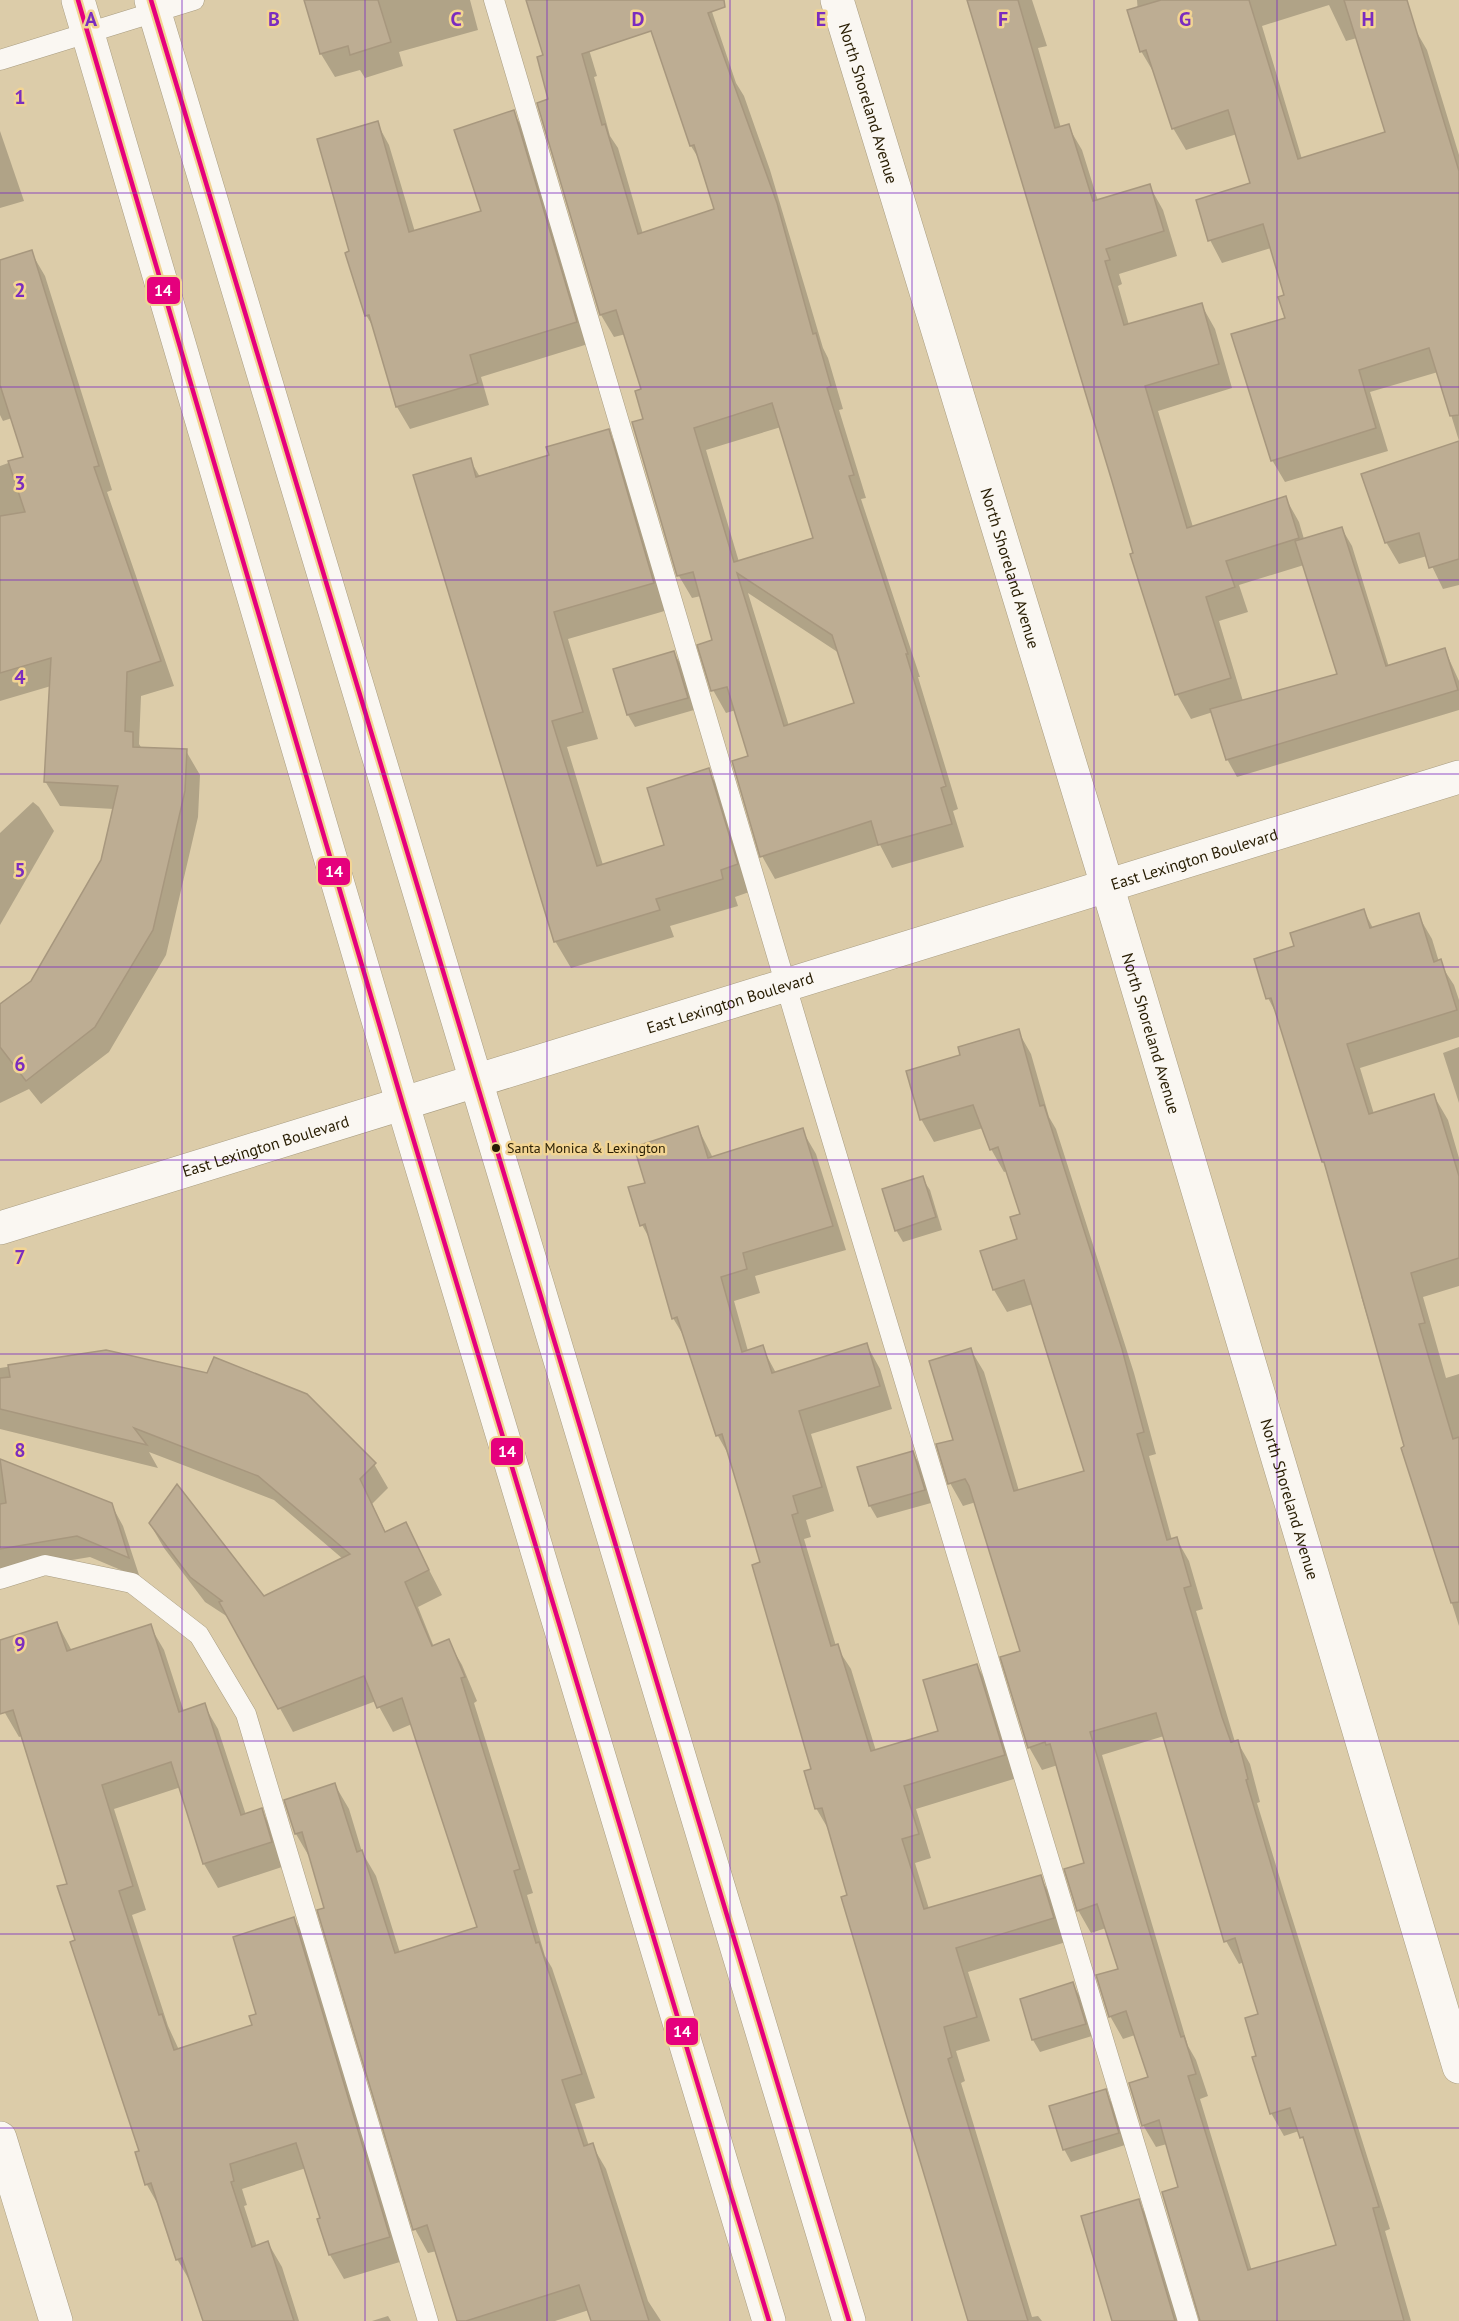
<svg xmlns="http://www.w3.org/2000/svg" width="1459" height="2321" font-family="'PT Sans',sans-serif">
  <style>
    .shadow { fill: #0003; fill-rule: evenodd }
    .building { fill: #bdad93; stroke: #a7977e; stroke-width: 1.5; fill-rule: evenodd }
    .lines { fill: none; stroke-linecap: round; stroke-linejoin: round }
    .lane-casing { stroke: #a89c80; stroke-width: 21 }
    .street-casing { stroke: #a89c80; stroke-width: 34 }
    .secondary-casing { stroke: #a89c80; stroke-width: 34 }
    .lane { stroke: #faf7f2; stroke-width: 20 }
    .street { stroke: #faf7f2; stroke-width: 33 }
    .secondary { stroke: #faf7f2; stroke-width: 33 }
    .bus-1-casing { stroke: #f2d493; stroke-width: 9 }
    .bus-1 { stroke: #e5007d; stroke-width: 4.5 }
    .grid { fill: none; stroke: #7b2cbf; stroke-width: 1.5; stroke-opacity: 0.55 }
    .bus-dot { fill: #271c02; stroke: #f2d493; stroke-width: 2 }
    .labels { text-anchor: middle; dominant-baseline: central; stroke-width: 5; stroke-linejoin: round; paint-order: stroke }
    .bus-label { font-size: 14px; fill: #271c02; stroke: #f2d493; text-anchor: start }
    .street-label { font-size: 16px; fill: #271c02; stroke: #f2d493 }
    .grid-label { font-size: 20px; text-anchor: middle; font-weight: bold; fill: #7b2cbf; stroke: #f2d493; stroke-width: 5; stroke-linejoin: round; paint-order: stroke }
    .line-badge { stroke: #f2d493; stroke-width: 2 }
    .badge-label { font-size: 16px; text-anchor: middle; font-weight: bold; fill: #fff }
  </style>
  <rect width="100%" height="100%" fill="#dccca9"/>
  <g class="shadow">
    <polygon points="321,0 470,0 478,30 399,52 403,66 365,78 360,70 335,77 321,54 307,4"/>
    <path d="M528,0H574L597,76L594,77L610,136L618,148L643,234L716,210L702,164L691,146L652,0H708L736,83L744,96L770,170L823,348L828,358L843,409L839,410L866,498L861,499L920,677H918L958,809L953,811L964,847L892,868L880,845L775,879L762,856L734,762L750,757L736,710L726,713L713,690L714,641L701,596L692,598L679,576L633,423L645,420L643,390L626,334L614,337L601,315L539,104L550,100L545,56ZM781,427L815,539L739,562L706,450ZM748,593L839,653L855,704L789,726Z"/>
    <path d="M969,0H1032L1047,46L1038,48L1061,128L1068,126L1082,150L1098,201L1149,185L1163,210L1177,256L1119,274L1122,284L1118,286L1129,325L1201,304L1215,329L1232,388L1158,411L1193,527L1285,497L1299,522L1304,539L1342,529L1352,546L1389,667L1445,650L1459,681V710L1237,777L1227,759L1213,712L1191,719L1177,694ZM1304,565L1339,675L1243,701L1219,621L1248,612L1239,585Z"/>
    <path d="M1137,0H1405L1416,31L1427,50L1459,155V441L1438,372L1370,392L1388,451L1285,482L1272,460L1287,319L1286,296L1271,248L1222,263L1210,240L1197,201L1252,184L1237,134L1186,150L1173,128L1154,73L1141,51ZM1329,5L1346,41L1357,38L1386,133L1302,159L1262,26Z"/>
    <polygon points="513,112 526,134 588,344 481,377 489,405 410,429 397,407 375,330 366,315 351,252 377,123 389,145 415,232 483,212"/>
    <polygon points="0,131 24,201 0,208"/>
    <polygon points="31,252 45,276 112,490 107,492 174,686 141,696 139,744 142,749 186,751 200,775 198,817 166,955 109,1052 41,1104 29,1089 0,1103 0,1006 32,982 102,860 114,809 60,806 45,781 51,686 0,701 0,466 25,457 12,418 3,421 0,415 0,260"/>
    <polygon points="608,431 623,457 668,610 568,639 598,739 567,747 603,865 666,846 708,770 724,797 752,891 735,897 738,906 670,926 674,937 571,968 555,941 470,460 480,477 551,456"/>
    <polygon points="1459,442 1459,585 1443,589 1427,556 1399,564 1386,542"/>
    <polygon points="674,653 681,665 694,710 635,727 628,715"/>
    <polygon points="33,802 39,807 54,831 0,925 0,833"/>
    <polygon points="1364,911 1373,928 1418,915 1432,939 1439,962 1454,985 1459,1000 1459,1037 1360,1068 1374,1114 1434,1096 1448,1120 1459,1158 1459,1286 1423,1297 1446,1378 1459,1374 1459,1626 1403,1448 1406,1447 1361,1296 1365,1294 1278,1017 1268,998 1296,947"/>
    <path d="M1018,1031L1031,1054L1049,1117L1056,1129L1134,1373L1156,1454L1149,1456L1172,1540L1176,1538L1189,1561L1203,1609L1196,1611L1235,1742L1237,1741L1250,1764L1260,1802L1257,1803L1288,1905L1390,2229L1385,2231L1411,2321H1200L1180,2188L1167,2144L1156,2147L1143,2125L1150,2078L1135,2035L1123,2039L1110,2016L1119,1970L1106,1928L1091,1933L1078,1910L1085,1864L1058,1765L1042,1770L1029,1747L1021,1652L976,1502L963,1506L950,1483L971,1350L984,1372L1019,1491L1086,1472L1033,1304L1007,1312L994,1290L982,1251L1019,1240L1022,1215L1007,1171L1004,1172L991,1149L983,1128L934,1142L921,1119L962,1056ZM1164,1736L1226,1941L1239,1964L1244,1962L1260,2016L1258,2057L1271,2113L1284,2136L1299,2131L1309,2151L1338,2246L1252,2271L1200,2099L1208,2096L1196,2060L1188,2046L1102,1755Z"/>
    <polygon points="1459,1047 1459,1103 1443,1053"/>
    <polygon points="698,1128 713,1158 802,1130 816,1154 846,1250 755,1276 760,1293 734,1301 748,1351 762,1347 776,1373 867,1345 880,1369 892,1409 811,1434 834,1511 806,1520 811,1537 804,1539 836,1646 851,1669 876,1751 940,1732 977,1665 990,1689 1017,1778 916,1809 931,1858 915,1863 929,1909 1040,1877 1054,1901 1066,1942 968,1972 990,2041 956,2051 965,2081 961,2083 1032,2317 1038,2316 1042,2321 985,2321 830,1832 816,1808 812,1770 762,1563 731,1459 718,1436 686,1340 673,1318 652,1243 642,1225 647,1184"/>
    <polygon points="922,1178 930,1190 942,1230 903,1242 896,1230"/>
    <polygon points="106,1352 374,1464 388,1488 372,1504 386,1533 405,1523 442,1595 418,1607 434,1647 448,1641 462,1665 477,1701 474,1703 533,1893 527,1895 545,1956 552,1968 595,2098 575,2104 589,2146 592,2145 606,2169 648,2301 661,2321 593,2321 589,2310 555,2321 458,2321 437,2251 428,2253 415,2229 326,1909 310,1858 296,1834 286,1801 335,1785 349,1809 362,1852 376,1876 400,1953 478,1928 412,1724 393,1732 376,1701 293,1732 231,1619 205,1602 164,1548 150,1524 264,1599 343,1559 274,1500 149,1452 158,1468 0,1429 0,1368"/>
    <polygon points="913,1453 920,1465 931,1503 877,1518 870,1506 859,1468"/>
    <polygon points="0,1461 111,1504 123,1526 140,1578 90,1557 0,1572"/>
    <polygon points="57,1623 72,1651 150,1626 164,1650 184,1712 204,1705 218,1729 246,1815 261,1810 275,1834 285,1866 218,1888 204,1864 181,1787 114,1809 146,1910 132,1915 168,2026 179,2050 254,2026 294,1919 308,1943 403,2261 344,2279 330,2255 319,2220 322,2219 306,2168 242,2189 247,2205 244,2206 257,2247 268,2243 282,2267 299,2321 204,2321 191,2283 177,2259 161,2210 147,2185 137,2153 141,2152 77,1941 68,1885 22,1736 19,1737 5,1713 0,1698 0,1642"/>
    <polygon points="1073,1984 1080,1997 1092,2036 1040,2052 1033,2040 1022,2000"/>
    <polygon points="1105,2091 1112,2104 1125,2145 1071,2162 1064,2149"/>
    <polygon points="1138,2201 1151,2223 1180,2321 1115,2321"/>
    <polygon points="388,2316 391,2321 372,2321"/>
  </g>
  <g class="building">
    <polygon points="304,0 378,0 391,42 350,55 348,46 320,54"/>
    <path d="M526,0H724L725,7L708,13L777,203L813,334L816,333L831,386L827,388L854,475L849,476L908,654H906L946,786L941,788L952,824L878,845L871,821L760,857L732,761L748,756L727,687L711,691L697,645L712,640L693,572L677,576L632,422L643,419L635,391L641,389L616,310L600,315L537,103L548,99L537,57L543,55ZM651,31L690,146L694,145L714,209L638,234L605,124L602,125L582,54ZM772,403L813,538L734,562L694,428ZM737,573L832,635L854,703L784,726Z"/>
    <polygon points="967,0 1018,0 1055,128 1069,124 1093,201 1150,184 1164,231 1106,249 1110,260 1105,261 1124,325 1202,303 1219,364 1145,386 1187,528 1286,496 1299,538 1226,561 1235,587 1206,597 1231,678 1175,695 1130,554 1133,553 1111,478"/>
    <polygon points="1161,0 1249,0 1298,159 1385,132 1344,0 1407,0 1459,171 1459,415 1450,416 1429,348 1359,370 1376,428 1271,461 1231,334 1285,318 1278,297 1284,295 1263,224 1208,241 1196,200 1250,183 1228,110 1172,129 1146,50 1140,52 1127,10"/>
    <polygon points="514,110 577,322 470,355 478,383 396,407 369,315 365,316 345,253 349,251 317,139 378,121 409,232 481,211 454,130"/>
    <polygon points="32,250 99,466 94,467 161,661 127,672 125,731 133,732 133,747 187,749 185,791 153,930 95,1027 26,1081 0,1047 0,1004 31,981 101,860 118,786 44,782 51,658 0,673 0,516 25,512 8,461 23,457 0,385 0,260"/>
    <polygon points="609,429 654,583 554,612 583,712 552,721 597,866 664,845 647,788 709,768 738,864 721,870 723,879 656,899 660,910 554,942 413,475 471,458 476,477 549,455 546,447"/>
    <polygon points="1459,441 1459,559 1429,568 1419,533 1385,543 1361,474"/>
    <polygon points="1342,527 1386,666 1445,648 1458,690 1226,760 1210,709 1337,674 1295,541"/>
    <polygon points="674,651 688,698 627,715 613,669"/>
    <polygon points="1364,909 1370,928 1419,913 1434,962 1441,959 1457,1010 1347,1044 1369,1114 1434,1094 1459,1176 1459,1258 1411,1273 1425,1323 1419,1324 1453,1439 1459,1437 1459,1602 1451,1603 1401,1448 1404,1446 1324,1162 1322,1162 1271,998 1266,999 1254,959 1294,946 1290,933"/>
    <path d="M1019,1029L1040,1106L1044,1105L1122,1349L1144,1432L1137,1434L1167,1540L1177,1537L1191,1586L1184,1588L1222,1717L1231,1742L1238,1740L1248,1779L1246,1780L1276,1881L1379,2207L1373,2208L1404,2321H1200L1162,2192L1178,2187L1159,2120L1142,2126L1129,2083L1148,2077L1126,2011L1109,2017L1096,1975L1118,1969L1097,1904L1077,1911L1064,1869L1084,1863L1050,1744L1046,1745L1045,1742L1028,1748L1000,1657L1020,1651L999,1583L969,1486L965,1479L948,1484L936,1444L953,1440L929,1361L971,1348L1014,1491L1084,1471L1024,1280L993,1290L980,1251L1017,1239L1010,1217L1020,1214L998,1147L990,1150L973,1105L920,1120L906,1071L960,1055L958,1047ZM1156,1713L1224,1942L1235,1938L1258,2014L1245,2018L1256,2056L1252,2057L1270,2114L1290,2108L1300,2138L1303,2137L1336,2245L1248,2270L1188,2076L1196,2074L1184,2036L1181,2037L1179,2031L1090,1732Z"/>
    <polygon points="698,1126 708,1158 803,1128 833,1226 743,1253 747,1269 721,1277 742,1352 763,1345 772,1373 867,1343 880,1386 799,1411 822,1487 793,1496 798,1513 792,1515 831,1646 838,1644 871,1751 938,1731 923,1680 977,1664 1005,1755 904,1786 919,1834 902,1839 924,1909 1041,1875 1054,1918 956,1948 977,2017 944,2027 952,2057 948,2059 1028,2321 968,2321 841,1897 847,1895 822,1808 815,1809 804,1771 811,1769 752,1565 760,1562 722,1434 716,1436 677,1317 672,1319 645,1224 640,1226 628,1187 645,1183 634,1147"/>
    <polygon points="923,1176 936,1217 895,1231 882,1189"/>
    <polygon points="106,1350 207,1373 214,1357 307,1394 376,1463 360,1479 385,1532 406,1522 429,1570 405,1582 432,1646 449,1639 465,1677 461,1678 520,1869 514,1871 536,1943 539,1942 582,2074 562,2080 584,2146 593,2143 649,2321 591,2321 579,2285 466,2321 457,2321 427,2225 413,2230 317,1910 324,1908 302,1832 295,1834 284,1800 335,1783 357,1852 362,1850 395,1953 477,1927 402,1698 377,1708 364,1676 278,1709 219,1602 222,1601 190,1577 149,1523 177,1484 264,1596 350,1554 258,1476 134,1428 147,1445 0,1409 0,1378 10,1377 8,1365"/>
    <polygon points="913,1451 925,1490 869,1506 857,1467"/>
    <polygon points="0,1459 112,1503 129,1558 77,1536 0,1549 0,1504 6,1503"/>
    <polygon points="57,1622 67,1651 151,1624 179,1712 205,1703 241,1815 262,1808 272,1842 203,1864 171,1762 102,1785 133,1886 119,1891 159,2015 162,2014 174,2050 252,2025 249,2016 256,2014 233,1937 294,1917 390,2237 329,2255 317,2219 320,2218 296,2143 230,2164 234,2181 231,2182 252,2247 268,2241 294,2321 203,2321 182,2258 176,2260 151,2183 145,2185 135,2152 139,2151 70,1942 75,1940 57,1886 67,1884 13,1710 0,1714 0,1640"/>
    <polygon points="1073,1982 1086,2024 1032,2040 1020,1999"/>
    <polygon points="1106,2089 1119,2133 1063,2150 1049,2106"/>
    <polygon points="1139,2199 1175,2321 1112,2321 1081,2216"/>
  </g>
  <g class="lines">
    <g class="lane-casing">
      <g id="lane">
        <polyline points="494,0 805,1050 1188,2321"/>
        <polyline points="0,60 194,0"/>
        <polyline points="0,1579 45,1565 132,1583 199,1635 246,1714 428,2321"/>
      </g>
    </g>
    <g class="street-casing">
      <g id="street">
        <path id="s1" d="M837,0L1107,885L1459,2067"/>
        <path id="s2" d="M0,1228L1459,777"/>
        <polyline points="0,2138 56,2321"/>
      </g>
    </g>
    <g class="secondary-casing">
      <g id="secondary">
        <polyline points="78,0 403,1105 769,2321"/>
        <polyline points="151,0 849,2321"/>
      </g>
    </g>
    <use href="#lane" class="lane"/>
    <use href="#street" class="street"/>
    <use href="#secondary" class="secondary"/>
    <g class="bus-1-casing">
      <g id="bus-1">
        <polyline points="78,0 403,1105 769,2321"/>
        <polyline points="151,0 849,2321"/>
      </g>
    </g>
    <use href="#bus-1" class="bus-1"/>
  </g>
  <path class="grid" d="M182,0V2321M365,0V2321M547,0V2321M730,0V2321M912,0V2321M1094,0V2321M1277,0V2321M0,193H1459M0,387H1459M0,580H1459M0,774H1459M0,967H1459M0,1160H1459M0,1354H1459M0,1547H1459M0,1741H1459M0,1934H1459M0,2128H1459"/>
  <circle class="bus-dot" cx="496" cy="1148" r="5"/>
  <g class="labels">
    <g class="bus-label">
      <text x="507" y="1148">Santa Monica &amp; Lexington</text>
    </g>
    <g class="street-label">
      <text stroke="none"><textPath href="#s1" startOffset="108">North Shoreland Avenue</textPath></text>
      <text stroke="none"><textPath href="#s1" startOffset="594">North Shoreland Avenue</textPath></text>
      <text stroke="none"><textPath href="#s2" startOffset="1250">East Lexington Boulevard</textPath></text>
      <text stroke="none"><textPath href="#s2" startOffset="764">East Lexington Boulevard</textPath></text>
      <text stroke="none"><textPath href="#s1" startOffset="1080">North Shoreland Avenue</textPath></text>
      <text stroke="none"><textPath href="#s2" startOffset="278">East Lexington Boulevard</textPath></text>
      <text stroke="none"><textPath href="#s1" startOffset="1566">North Shoreland Avenue</textPath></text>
    </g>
  </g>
  <g class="grid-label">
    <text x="91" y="26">A</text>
    <text x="274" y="26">B</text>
    <text x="456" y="26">C</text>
    <text x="638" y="26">D</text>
    <text x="821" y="26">E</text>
    <text x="1003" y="26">F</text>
    <text x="1185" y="26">G</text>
    <text x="1368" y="26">H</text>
    <text x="20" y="104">1</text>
    <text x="20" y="297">2</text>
    <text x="20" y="490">3</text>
    <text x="20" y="684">4</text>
    <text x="20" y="877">5</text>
    <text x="20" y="1071">6</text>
    <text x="20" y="1264">7</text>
    <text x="20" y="1457">8</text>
    <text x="20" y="1651">9</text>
  </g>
  <g class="line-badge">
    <rect x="146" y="276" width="35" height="29" rx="6" fill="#e5007d"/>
    <rect x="317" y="857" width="34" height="29" rx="6" fill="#e5007d"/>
    <rect x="490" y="1437" width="34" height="29" rx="6" fill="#e5007d"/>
    <rect x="665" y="2017" width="34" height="29" rx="6" fill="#e5007d"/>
  </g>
  <g class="badge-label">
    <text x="163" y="296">14</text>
    <text x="334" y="877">14</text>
    <text x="507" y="1457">14</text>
    <text x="682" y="2037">14</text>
  </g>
</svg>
